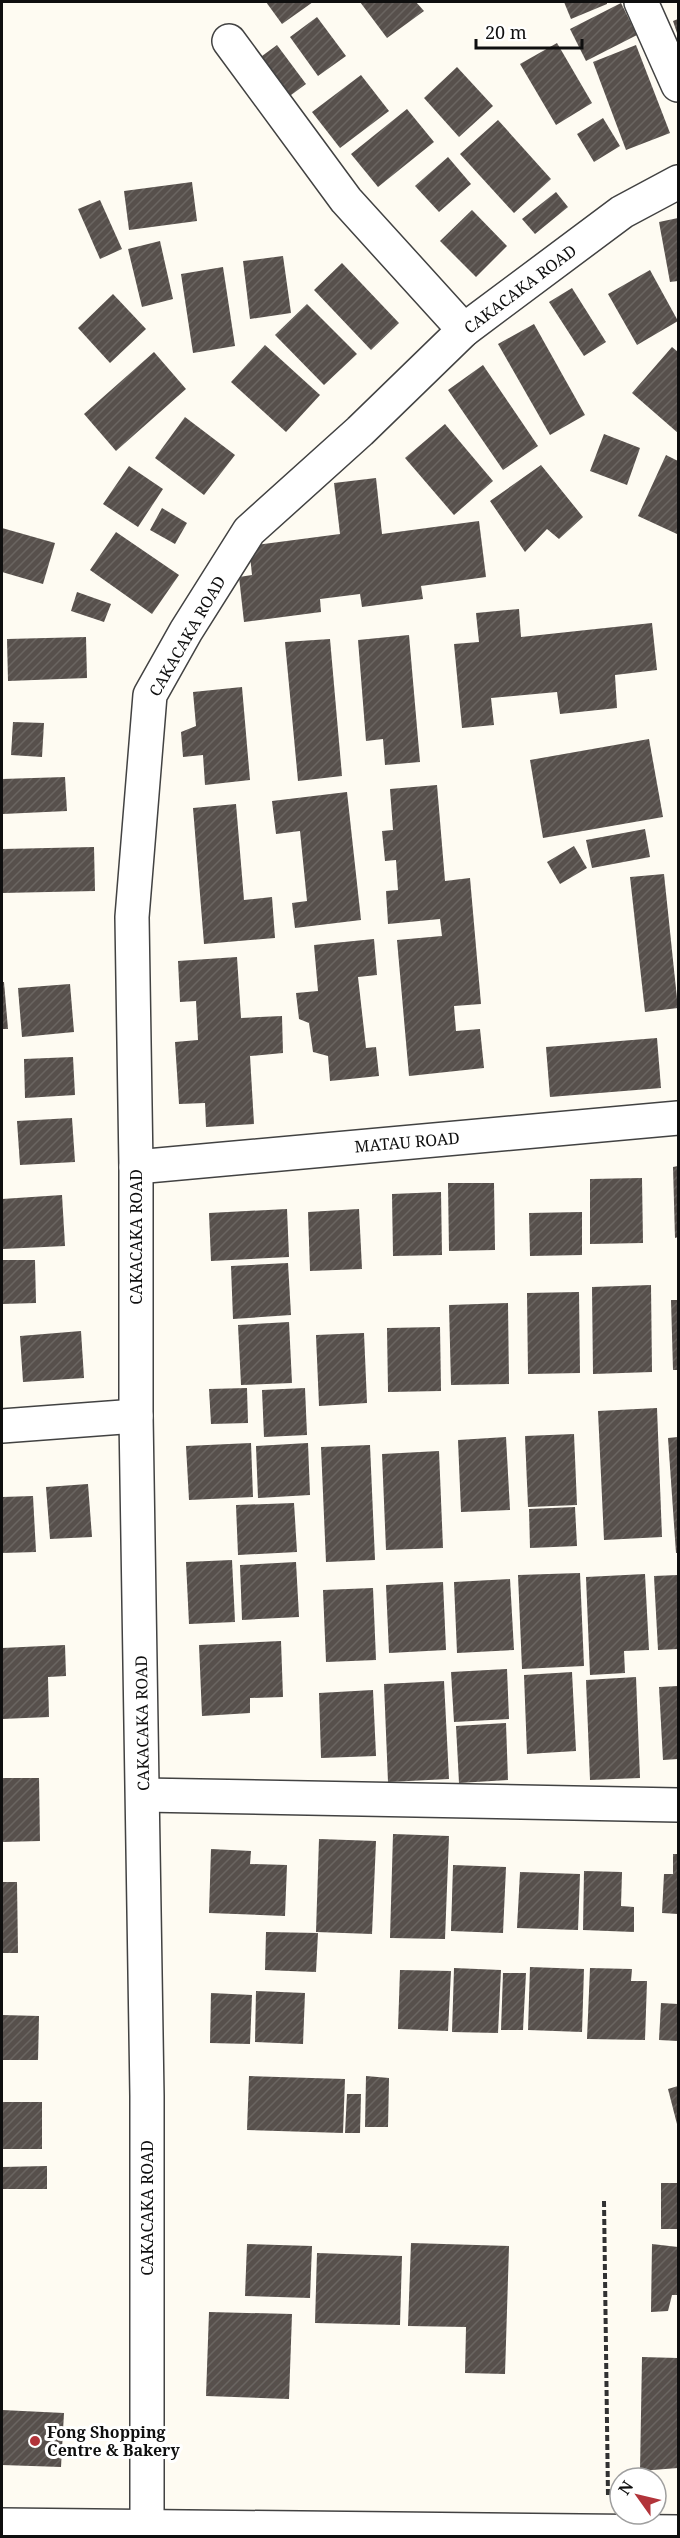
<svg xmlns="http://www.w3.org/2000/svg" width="680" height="2538" font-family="'Noto Serif',serif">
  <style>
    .building { fill: url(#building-hatch) }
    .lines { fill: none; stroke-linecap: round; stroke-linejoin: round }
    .minor-casing { stroke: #424242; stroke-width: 36 }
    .path { stroke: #313131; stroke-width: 4; stroke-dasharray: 6 3; stroke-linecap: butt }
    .minor { stroke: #fff; stroke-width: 33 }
    .poi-dot { fill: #b2343a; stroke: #fff; stroke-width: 2 }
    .labels { text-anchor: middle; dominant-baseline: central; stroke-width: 6; stroke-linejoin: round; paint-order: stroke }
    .street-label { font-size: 16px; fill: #0f0f0f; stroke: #fff }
    .poi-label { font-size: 16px; font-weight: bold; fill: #0f0f0f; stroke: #fff; text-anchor: start }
  </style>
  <defs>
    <pattern id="building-hatch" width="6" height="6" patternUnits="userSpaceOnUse" patternTransform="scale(1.5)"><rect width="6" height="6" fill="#57504c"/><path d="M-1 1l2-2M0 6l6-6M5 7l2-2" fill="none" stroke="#6a6561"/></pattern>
  </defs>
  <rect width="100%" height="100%" fill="#fefbf2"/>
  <g class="building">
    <polygon points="266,2 313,2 282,24"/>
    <polygon points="360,2 416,2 424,11 387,38"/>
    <polygon points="564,2 607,2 607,4 571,19"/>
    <polygon points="621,3 637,35 586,61 570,29"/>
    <polygon points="317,17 346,56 318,76 290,37"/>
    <polygon points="678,19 678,36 673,21"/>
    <polygon points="557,43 592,103 556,125 520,64"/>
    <polygon points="277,45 306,84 287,98 258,59"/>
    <polygon points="636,45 670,133 626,150 593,62"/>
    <polygon points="457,67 493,106 459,137 424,98"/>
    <polygon points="361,75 389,111 340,148 312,112"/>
    <polygon points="407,109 434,142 378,187 351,154"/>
    <polygon points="603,118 620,146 594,162 577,134"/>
    <polygon points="498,120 551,179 514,213 460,154"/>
    <polygon points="448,157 471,184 439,212 415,186"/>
    <polygon points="192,182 197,221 129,230 124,191"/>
    <polygon points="556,192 568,207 535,234 522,219"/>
    <polygon points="100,200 122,249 100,259 78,209"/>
    <polygon points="472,210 507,246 476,277 440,241"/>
    <polygon points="678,218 678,281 670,282 659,222"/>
    <polygon points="160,241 173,299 142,307 128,249"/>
    <polygon points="283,256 291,313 250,319 243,261"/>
    <polygon points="342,263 399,323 371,350 314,290"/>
    <polygon points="223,267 235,346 193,353 181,274"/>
    <polygon points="650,270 678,321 637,345 608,294"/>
    <polygon points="572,288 606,342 584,356 549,302"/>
    <polygon points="113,294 146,329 110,363 78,328"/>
    <polygon points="307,304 357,354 324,385 275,335"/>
    <polygon points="534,324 585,415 550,435 498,344"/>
    <polygon points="265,345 320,395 286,432 231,382"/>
    <polygon points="672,347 678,352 678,433 632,393"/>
    <polygon points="154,352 186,389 116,451 84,414"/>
    <polygon points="483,365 538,446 503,470 448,390"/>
    <polygon points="185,417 235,455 204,495 155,458"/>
    <polygon points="445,424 493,481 454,515 405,458"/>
    <polygon points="604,434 640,448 627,485 590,471"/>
    <polygon points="666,455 678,461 677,534 638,516"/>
    <polygon points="541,465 583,517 559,539 547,529 525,552 490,501"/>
    <polygon points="129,466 163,489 138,527 103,504"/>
    <polygon points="376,478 382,534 479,521 486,577 421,586 423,599 362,607 360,594 320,599 321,612 244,622 239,577 252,575 249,546 340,534 334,483"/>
    <polygon points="162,508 187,523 175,544 150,530"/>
    <polygon points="2,528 55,543 43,584 2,572"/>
    <polygon points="116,532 179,575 152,614 90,570"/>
    <polygon points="77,592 111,604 104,622 71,611"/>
    <polygon points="519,609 521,637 652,623 657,670 615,675 617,708 560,714 557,692 491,698 494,725 462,728 454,644 479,642 476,613"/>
    <polygon points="409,635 420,762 385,765 383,739 366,741 358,640"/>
    <polygon points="86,637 87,678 8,681 7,639"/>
    <polygon points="330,639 342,776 298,781 285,642"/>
    <polygon points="242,687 250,780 205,785 203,755 183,757 181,732 196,726 193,692"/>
    <polygon points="13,722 44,723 42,757 11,755"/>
    <polygon points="649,739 663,817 543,838 530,760"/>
    <polygon points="65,777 67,811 3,814 2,779"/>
    <polygon points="437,785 445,881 470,878 481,1004 454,1006 456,1031 480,1029 484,1068 409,1076 397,940 442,936 440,919 388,924 386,891 398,890 396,860 385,861 382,831 393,830 390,789"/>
    <polygon points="347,792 361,920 295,928 292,903 307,901 300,831 276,834 272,801"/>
    <polygon points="236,804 244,900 272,897 275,938 204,944 193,808"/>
    <polygon points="645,829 650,857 592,868 586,840"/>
    <polygon points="574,846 587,868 560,884 547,862"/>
    <polygon points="94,847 95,891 2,893 2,849"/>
    <polygon points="664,874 678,1008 645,1012 630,877"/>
    <polygon points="374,939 377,975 358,977 366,1048 376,1047 379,1076 330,1081 328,1056 313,1052 309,1023 299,1019 296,993 318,991 314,945"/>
    <polygon points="237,957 241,1018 282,1016 283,1053 250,1056 254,1124 206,1127 205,1103 179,1104 175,1042 198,1040 196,1001 180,1002 178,961"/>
    <polygon points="2,982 4,982 8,1029 2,1029"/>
    <polygon points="70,984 74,1032 22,1037 18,988"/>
    <polygon points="657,1038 661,1088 550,1097 546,1047"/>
    <polygon points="73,1057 75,1095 25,1098 24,1059"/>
    <polygon points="72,1118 75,1162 20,1165 17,1121"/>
    <polygon points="678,1166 678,1237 675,1238 673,1167"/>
    <polygon points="642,1178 643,1243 590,1244 590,1179"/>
    <polygon points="448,1183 494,1183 495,1250 449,1251"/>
    <polygon points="441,1192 442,1255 393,1256 392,1194"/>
    <polygon points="62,1195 65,1246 3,1249 2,1199"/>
    <polygon points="287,1209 289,1257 211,1261 209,1213"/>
    <polygon points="359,1209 362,1269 310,1271 308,1212"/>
    <polygon points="582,1212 582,1255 530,1256 529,1213"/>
    <polygon points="2,1260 35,1260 36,1303 2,1304"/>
    <polygon points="288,1263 291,1315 233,1319 231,1266"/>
    <polygon points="651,1285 652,1372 593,1374 592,1287"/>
    <polygon points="579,1292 580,1373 528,1374 527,1293"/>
    <polygon points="671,1300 678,1300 678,1370 673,1370"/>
    <polygon points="508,1303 509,1384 451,1385 449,1305"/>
    <polygon points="289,1322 292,1383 241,1385 238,1325"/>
    <polygon points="440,1327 441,1391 388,1392 387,1328"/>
    <polygon points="81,1331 84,1378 23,1382 20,1336"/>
    <polygon points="364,1333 367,1403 319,1406 316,1335"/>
    <polygon points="247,1388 248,1423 211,1424 209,1389"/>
    <polygon points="305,1388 307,1435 264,1437 262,1390"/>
    <polygon points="657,1408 662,1537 604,1540 598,1411"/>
    <polygon points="574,1434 577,1505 528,1507 525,1436"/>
    <polygon points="506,1437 510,1510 461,1512 458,1440"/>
    <polygon points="678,1437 678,1553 676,1553 668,1438"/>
    <polygon points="251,1443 253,1497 189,1500 186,1446"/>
    <polygon points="308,1443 310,1495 258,1498 256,1446"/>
    <polygon points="370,1445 375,1560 326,1562 321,1447"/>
    <polygon points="439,1451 443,1548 386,1550 382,1454"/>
    <polygon points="88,1484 92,1537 50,1539 46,1487"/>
    <polygon points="33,1496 36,1552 2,1553 2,1497"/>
    <polygon points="294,1503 297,1552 238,1555 236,1505"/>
    <polygon points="575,1507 577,1546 530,1548 529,1509"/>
    <polygon points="232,1560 235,1622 189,1624 186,1562"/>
    <polygon points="296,1562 299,1617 242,1620 240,1565"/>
    <polygon points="580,1573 584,1666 522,1669 518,1575"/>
    <polygon points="645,1574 649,1650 624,1651 625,1673 590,1675 586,1577"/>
    <polygon points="678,1575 678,1649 658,1650 654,1576"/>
    <polygon points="510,1579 514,1650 457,1653 454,1582"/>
    <polygon points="443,1582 446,1650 389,1653 386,1585"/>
    <polygon points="373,1588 376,1660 326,1662 323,1590"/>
    <polygon points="281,1641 283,1697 250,1698 250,1713 202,1716 199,1645"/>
    <polygon points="65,1645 66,1676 48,1677 49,1717 2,1719 2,1648"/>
    <polygon points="507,1669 509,1719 454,1722 451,1672"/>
    <polygon points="572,1672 576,1751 527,1754 524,1675"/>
    <polygon points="636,1677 640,1778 590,1780 586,1680"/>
    <polygon points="444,1681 449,1779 388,1782 384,1684"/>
    <polygon points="678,1686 678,1759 663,1760 659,1687"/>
    <polygon points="373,1690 376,1756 321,1758 319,1693"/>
    <polygon points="506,1723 508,1780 459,1783 456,1726"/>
    <polygon points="2,1778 39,1778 40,1841 2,1842"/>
    <polygon points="393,1834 449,1836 445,1939 390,1938"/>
    <polygon points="319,1839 376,1841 372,1934 316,1932"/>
    <polygon points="211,1849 251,1851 250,1864 287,1865 285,1916 209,1913"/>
    <polygon points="673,1854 678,1854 678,1914 662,1913 664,1874 673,1874"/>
    <polygon points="453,1865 506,1867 503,1933 451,1931"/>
    <polygon points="584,1871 622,1872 621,1906 634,1907 634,1932 583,1930"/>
    <polygon points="520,1872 580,1874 578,1930 517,1928"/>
    <polygon points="2,1882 17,1882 18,1953 2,1953"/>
    <polygon points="266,1932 318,1933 316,1972 265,1970"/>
    <polygon points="530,1967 584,1969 582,2032 528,2030"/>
    <polygon points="454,1968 501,1970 498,2033 452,2032"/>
    <polygon points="590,1968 632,1969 631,1981 647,1981 645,2040 587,2039"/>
    <polygon points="400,1970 451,1971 448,2031 398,2029"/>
    <polygon points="503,1973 526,1973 523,2030 501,2030"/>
    <polygon points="256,1991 305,1993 303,2044 255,2042"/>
    <polygon points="211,1993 252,1995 250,2044 210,2043"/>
    <polygon points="661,2003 678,2004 678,2041 659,2040"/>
    <polygon points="2,2015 39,2016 38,2060 2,2060"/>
    <polygon points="249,2076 345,2079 343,2133 247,2130"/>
    <polygon points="366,2076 389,2078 388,2127 365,2127"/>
    <polygon points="678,2086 678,2128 668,2089"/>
    <polygon points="347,2094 361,2094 360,2133 345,2133"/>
    <rect x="2" y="2102" width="40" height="47"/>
    <polygon points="47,2166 47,2189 2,2189 2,2167"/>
    <rect x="661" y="2183" width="17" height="46"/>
    <polygon points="411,2243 509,2246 505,2374 465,2373 466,2327 408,2326"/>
    <polygon points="247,2244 312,2246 310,2298 245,2296"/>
    <polygon points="652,2244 678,2247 678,2295 672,2295 668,2311 651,2312"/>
    <polygon points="317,2253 402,2256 400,2325 315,2323"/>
    <polygon points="209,2312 292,2314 289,2399 206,2396"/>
    <polygon points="642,2357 678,2358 678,2468 640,2471"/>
    <polygon points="2,2410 64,2413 61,2467 2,2465"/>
  </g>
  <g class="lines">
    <g class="minor-casing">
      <g id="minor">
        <polyline points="641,2 678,85"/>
        <polyline points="229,41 346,200 464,330"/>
        <polyline points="136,1167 678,1118"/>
        <polyline points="2,1426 136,1416"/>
        <polyline points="143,1795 678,1805"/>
        <polyline points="2,2525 678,2532"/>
        <polyline points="147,2526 147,2096 136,1416 136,1167 132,917 150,695 186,631 249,531 360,431 464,330 622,212 678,182"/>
      </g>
    </g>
    <polyline class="path" points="604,2201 608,2497"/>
    <use href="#minor" class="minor"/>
  </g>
  <circle class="poi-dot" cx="35" cy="2441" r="6"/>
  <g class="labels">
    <g class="street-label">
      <text transform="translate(520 289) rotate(-37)">CAKACAKA ROAD</text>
      <text transform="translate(187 636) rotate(-60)">CAKACAKA ROAD</text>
      <text transform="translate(407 1142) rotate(-5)">MATAU ROAD</text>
      <text transform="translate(136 1237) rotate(-90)">CAKACAKA ROAD</text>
      <text transform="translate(142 1723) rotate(-91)">CAKACAKA ROAD</text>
      <text transform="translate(147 2208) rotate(-90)">CAKACAKA ROAD</text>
    </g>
    <g class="poi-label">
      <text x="47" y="2432">Fong Shopping<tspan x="47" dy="18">Centre &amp; Bakery</tspan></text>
    </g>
  </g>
  <rect width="680" height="2538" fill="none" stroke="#0f0f0f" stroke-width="6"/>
  <g transform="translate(638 2496) rotate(304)"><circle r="28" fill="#ffffff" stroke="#9f9f9f" stroke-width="1.5"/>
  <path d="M0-4.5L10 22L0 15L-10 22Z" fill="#b2343a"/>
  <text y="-9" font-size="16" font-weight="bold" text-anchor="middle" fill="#0f0f0f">N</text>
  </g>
  <path d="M476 39v9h106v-9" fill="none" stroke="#0f0f0f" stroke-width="3"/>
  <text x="485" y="39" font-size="18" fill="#0f0f0f" stroke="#ffffff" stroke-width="4.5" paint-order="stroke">20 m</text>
</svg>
